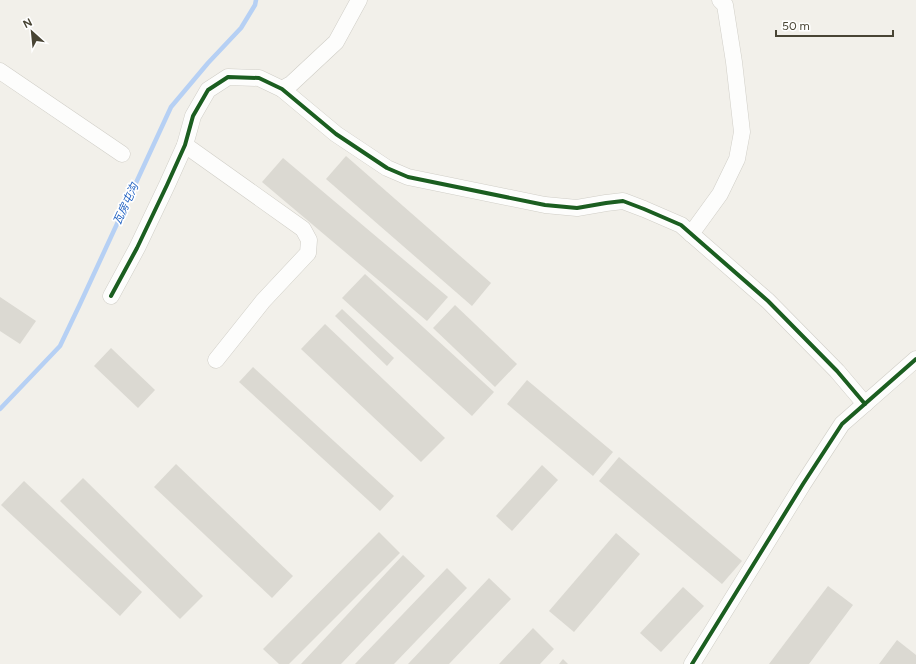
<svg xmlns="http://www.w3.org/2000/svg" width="916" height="664" font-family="Figtree,'Noto Sans SC',sans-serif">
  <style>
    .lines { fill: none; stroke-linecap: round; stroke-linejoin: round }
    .stream { stroke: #b6d0f4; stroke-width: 4.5 }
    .building { fill: #dbd9d2 }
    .minor-casing { stroke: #d0cec7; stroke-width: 17 }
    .minor { stroke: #fdfdfc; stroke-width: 16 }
    .cycleway-casing { stroke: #fff; stroke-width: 6 }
    .cycleway { stroke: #1b5e20; stroke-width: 4 }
    .labels { text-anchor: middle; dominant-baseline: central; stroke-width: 3.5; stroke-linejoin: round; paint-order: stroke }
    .water-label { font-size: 11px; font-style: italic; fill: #2061c2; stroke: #fff }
  </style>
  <rect width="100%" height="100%" fill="#f2f0ea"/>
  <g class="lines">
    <polyline class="stream" points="0,409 60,346 80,304 171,107 208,63 241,28 255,5 256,0"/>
  </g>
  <g class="building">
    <polygon points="346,156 491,283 472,306 326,179"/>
    <polygon points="283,158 448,297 427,321 262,182"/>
    <polygon points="365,274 494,392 472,416 342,298"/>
    <polygon points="0,297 36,321 20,344 0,331"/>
    <polygon points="455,305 517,364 495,387 433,328"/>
    <polygon points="342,309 394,358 387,366 335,316"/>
    <polygon points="325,324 445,438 421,462 301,349"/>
    <polygon points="111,348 155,390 138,408 94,366"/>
    <polygon points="253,367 394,496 380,511 239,382"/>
    <polygon points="527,380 613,452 593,476 507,404"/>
    <polygon points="619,457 742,561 722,584 599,481"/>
    <polygon points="176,464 293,576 272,598 154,487"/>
    <polygon points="542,465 558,480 512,531 496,516"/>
    <polygon points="83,478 203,596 180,619 60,501"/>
    <polygon points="24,481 142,592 120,616 1,505"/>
    <polygon points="379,532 400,553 289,664 279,664 263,649"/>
    <polygon points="616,533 640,554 574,632 549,611"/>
    <polygon points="403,555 425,576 341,664 301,664"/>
    <polygon points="447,568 467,588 394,664 355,664"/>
    <polygon points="489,578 511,599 449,664 408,664"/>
    <polygon points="828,586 853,605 809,664 769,664"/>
    <polygon points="683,587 704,606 661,652 640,633"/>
    <polygon points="533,628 554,649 540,664 499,664"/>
    <polygon points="897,640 916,655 916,664 879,664"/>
    <polygon points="563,659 568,664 559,664"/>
  </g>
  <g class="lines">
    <g class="minor-casing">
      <g id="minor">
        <polyline points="0,71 122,154"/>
        <polyline points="282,89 291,84 336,42 359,0"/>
        <polyline points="185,145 303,229 309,240 308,253 263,301 216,360"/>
        <polyline points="691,234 720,194 737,159 742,132 734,62 725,5 720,0"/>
        <polyline points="111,296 137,248 167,185 185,145 193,116 208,90 228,77 259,78 282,89 336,134 387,168 408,177 545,205 577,208 606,203 623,201 644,209 681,225 768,301 837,371 865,404"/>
        <polyline points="692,664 803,484 842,424 916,359"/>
      </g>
    </g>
    <use href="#minor" class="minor"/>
    <g class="cycleway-casing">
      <g id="cycleway">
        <polyline points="111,296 137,248 167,185 185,145 193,116 208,90 228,77 259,78 282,89 336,134 387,168 408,177 545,205 577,208 606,203 623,201 644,209 681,225 768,301 837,371 865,404"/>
        <polyline points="692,664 803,484 842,424 916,359"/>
      </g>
    </g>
    <use href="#cycleway" class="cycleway"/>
  </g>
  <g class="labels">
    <g class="water-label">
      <text transform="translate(126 204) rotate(-65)">瓦房屯沟</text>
    </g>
  </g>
  <g transform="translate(32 32) rotate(333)" stroke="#ffffff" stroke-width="3" paint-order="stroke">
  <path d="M0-3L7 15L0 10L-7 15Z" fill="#494535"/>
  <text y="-6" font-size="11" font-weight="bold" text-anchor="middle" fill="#494535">N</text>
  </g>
  <path d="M776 30v6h117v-6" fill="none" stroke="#494535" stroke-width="2"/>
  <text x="782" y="30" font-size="12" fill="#494535" stroke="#ffffff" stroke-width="3" paint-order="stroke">50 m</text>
</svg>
